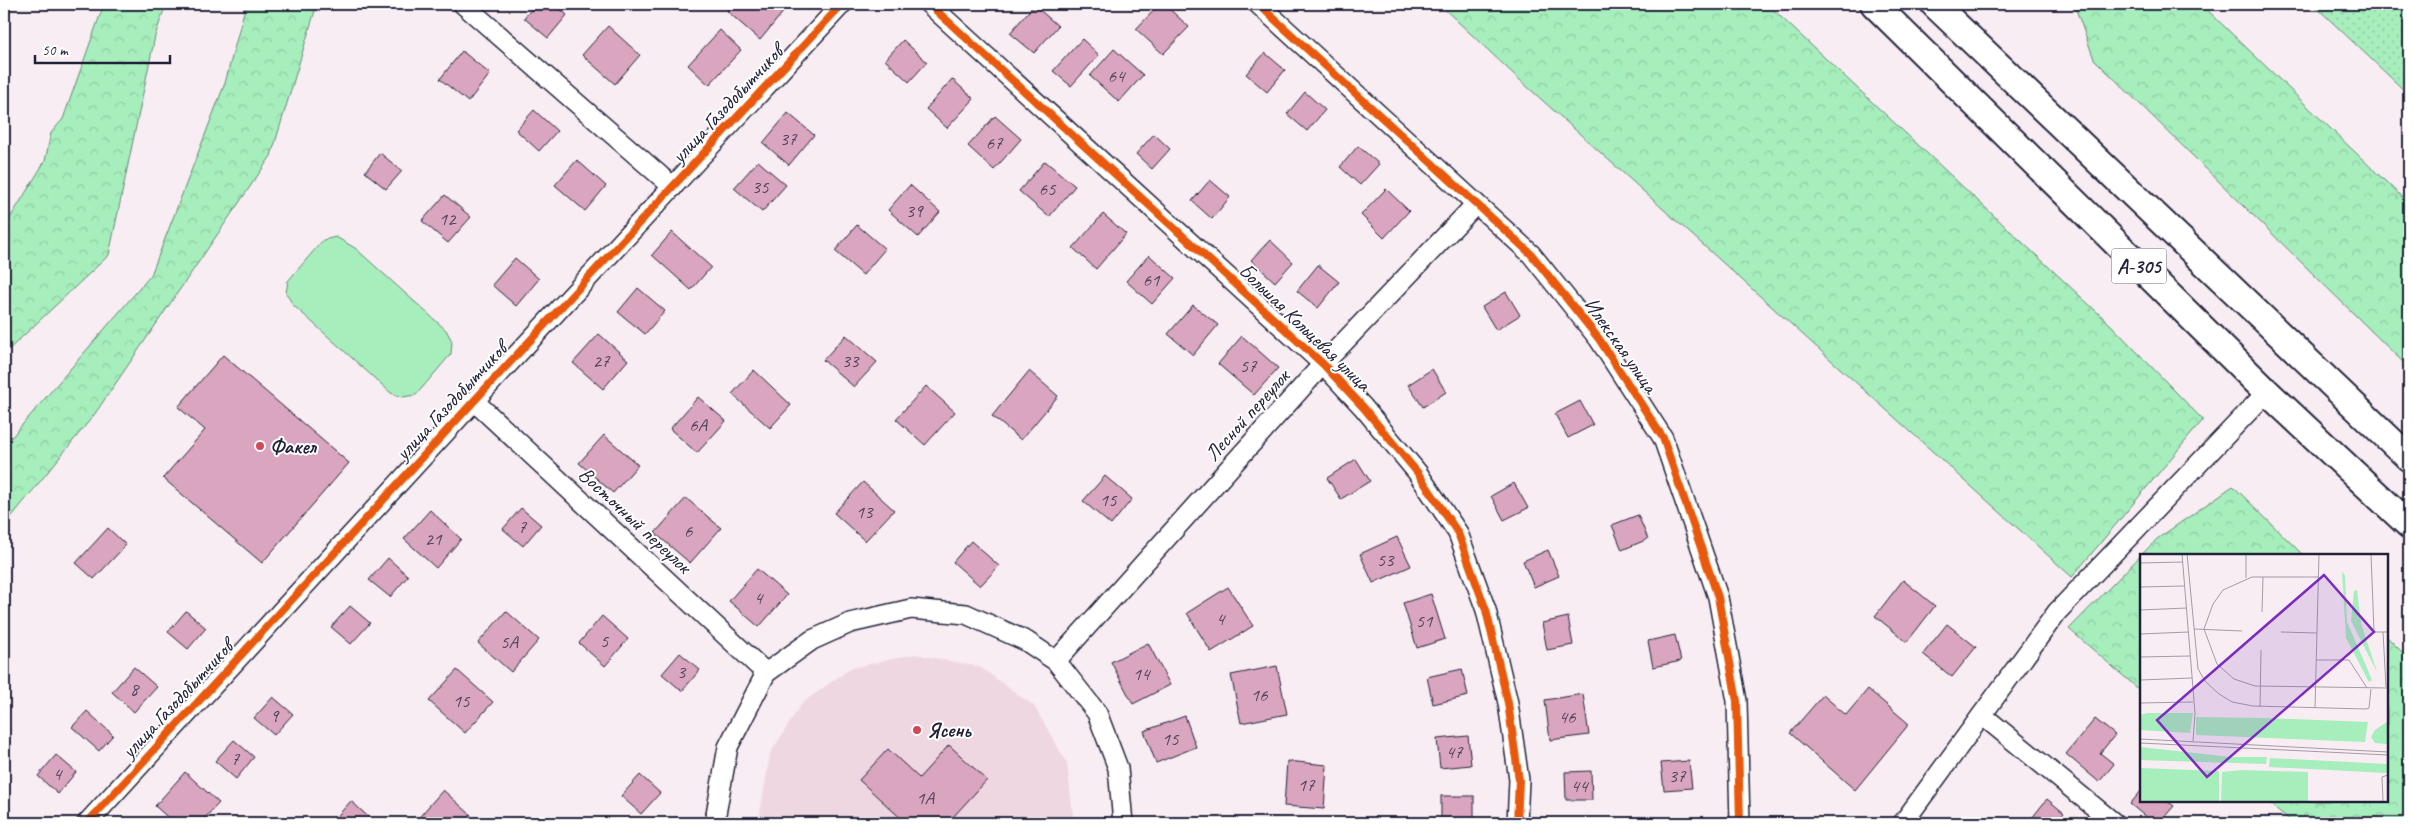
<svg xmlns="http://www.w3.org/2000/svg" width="2413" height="827" font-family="Caveat,sans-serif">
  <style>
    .built { fill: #efd7e2 }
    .grass { fill: url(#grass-dots); stroke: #64887b }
    .forest { fill: url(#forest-crowns); stroke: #64887b }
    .garden { fill: #a6eebb; stroke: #64887b }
    .building { fill: #daa5be; stroke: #22223b }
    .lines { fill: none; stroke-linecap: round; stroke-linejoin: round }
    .minor-casing { stroke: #22223b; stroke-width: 22 }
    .highway-casing { stroke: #22223b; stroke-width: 30 }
    .minor { stroke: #fff; stroke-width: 19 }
    .highway { stroke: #fff; stroke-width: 26 }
    .cycleway-casing { stroke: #fff; stroke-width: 11 }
    .cycleway { stroke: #e8590c; stroke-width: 8 }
    .poi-dot { fill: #d1495b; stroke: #fff; stroke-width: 2 }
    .labels { text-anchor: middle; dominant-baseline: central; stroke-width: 4; stroke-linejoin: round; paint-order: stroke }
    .number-label { font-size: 19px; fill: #50435c }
    .shield { fill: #fff; stroke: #646476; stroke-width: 1 }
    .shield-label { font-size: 20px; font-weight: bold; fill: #22223b }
    .street-label { font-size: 21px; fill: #22223b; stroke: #fff }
    .poi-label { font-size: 21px; font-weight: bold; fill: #22223b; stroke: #fff; text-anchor: start }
    .inset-road { fill: none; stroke: #a29ca9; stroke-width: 1 }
    .view { fill: #7b2cbf; fill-opacity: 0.15; stroke: #7b2cbf; stroke-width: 2.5 }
    .inset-edge { fill: none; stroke: #22223b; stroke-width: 2.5 }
  </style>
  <defs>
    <pattern id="grass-dots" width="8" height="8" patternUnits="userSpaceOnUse" patternTransform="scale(1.25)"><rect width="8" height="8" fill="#a6eebb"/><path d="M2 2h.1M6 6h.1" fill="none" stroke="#8fcca2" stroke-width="1.8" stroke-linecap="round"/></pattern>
    <pattern id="forest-crowns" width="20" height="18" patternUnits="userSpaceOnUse" patternTransform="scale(1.25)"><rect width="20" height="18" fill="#a6eebb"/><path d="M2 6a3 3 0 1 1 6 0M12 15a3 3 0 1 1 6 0" fill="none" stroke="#8fcca2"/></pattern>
  </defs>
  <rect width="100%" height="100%" fill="#f8edf2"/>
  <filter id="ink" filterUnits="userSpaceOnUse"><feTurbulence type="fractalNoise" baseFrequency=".02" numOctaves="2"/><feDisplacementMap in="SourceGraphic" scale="10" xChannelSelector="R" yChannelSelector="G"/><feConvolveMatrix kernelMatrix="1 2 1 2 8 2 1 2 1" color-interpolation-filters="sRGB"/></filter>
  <g filter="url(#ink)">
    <polygon class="built" points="915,654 980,667 1034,706 1067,763 1074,823 762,823 760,813 770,754 802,703 851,668"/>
    <polygon class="grass" points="2313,4 2409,4 2409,95"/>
    <g class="forest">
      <polygon points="104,4 166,4 155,36 109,255 4,354 4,228 45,161 51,133 63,119"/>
      <polygon points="246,4 317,4 271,156 94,415 4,526 4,446 151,275 225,83"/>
      <polygon points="1439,4 1767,4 2111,325 2203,420 2072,577 1522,82"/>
      <polygon points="2074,4 2201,4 2409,204 2409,368 2094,59"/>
      <polygon points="2233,486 2304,556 2142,556 2142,692 2069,629 2157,539"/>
      <polygon points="2387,637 2409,659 2409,823 2293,823 2267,801 2387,801"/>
    </g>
    <polygon class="garden" points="336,237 355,248 446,330 452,341 451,354 416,395 402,397 391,393 293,305 286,293 288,281 323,240"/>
    <g class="building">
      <polygon points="536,4 554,4 567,15 548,38 524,18"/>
      <polygon points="733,4 788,4 789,5 760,40 727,11"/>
      <polygon points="1160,4 1164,4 1189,27 1163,54 1136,29"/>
      <polygon points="1034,5 1058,26 1034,53 1010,33"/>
      <polygon points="608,26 640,55 615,84 582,55"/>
      <polygon points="720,30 741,50 709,85 688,65"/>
      <polygon points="1082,39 1099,55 1071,86 1053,71"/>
      <polygon points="903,40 927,62 909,82 885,60"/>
      <polygon points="1114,49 1143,75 1119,102 1090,76"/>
      <polygon points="462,51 490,74 468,102 440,79"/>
      <polygon points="1265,53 1285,70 1267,92 1246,74"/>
      <polygon points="952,79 974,99 947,128 926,109"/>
      <polygon points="1305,92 1325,110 1307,131 1287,114"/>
      <polygon points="534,110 557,131 539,151 516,130"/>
      <polygon points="788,113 814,135 789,165 763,143"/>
      <polygon points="995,116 1021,139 994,170 968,146"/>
      <polygon points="1154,134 1170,149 1152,169 1136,154"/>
      <polygon points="1358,146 1379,164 1360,185 1340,167"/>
      <polygon points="380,153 402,171 386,189 365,172"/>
      <polygon points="577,160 606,186 585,211 555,185"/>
      <polygon points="758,161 786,185 762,212 734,188"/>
      <polygon points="1045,161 1075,186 1049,217 1019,191"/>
      <polygon points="1210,180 1230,197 1212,219 1192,201"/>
      <polygon points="910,185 940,212 918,237 888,210"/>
      <polygon points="1386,189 1409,211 1384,238 1361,215"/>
      <polygon points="445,195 471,217 448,243 422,221"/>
      <polygon points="1103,214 1126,234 1096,269 1073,248"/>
      <polygon points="857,225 885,249 863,275 835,251"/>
      <polygon points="672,232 711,267 691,290 652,255"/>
      <polygon points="1270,240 1293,262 1275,282 1251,260"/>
      <polygon points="1149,255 1175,278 1152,304 1126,281"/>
      <polygon points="515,258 539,279 516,306 492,285"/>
      <polygon points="1318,265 1339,282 1318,308 1297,291"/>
      <polygon points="638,288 665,311 645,334 618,312"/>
      <polygon points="1506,292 1520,315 1496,330 1482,307"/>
      <polygon points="1193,305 1218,325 1193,355 1168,334"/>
      <polygon points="599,334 628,360 603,389 573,363"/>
      <polygon points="846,335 877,362 854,387 823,360"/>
      <polygon points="1242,336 1278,368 1254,395 1218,364"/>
      <polygon points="223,355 349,463 262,563 163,478 205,430 178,407"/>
      <polygon points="1432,369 1446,392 1423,407 1408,385"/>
      <polygon points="754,370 791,405 770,428 732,394"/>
      <polygon points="1029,371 1058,396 1021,440 992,416"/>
      <polygon points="926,386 955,412 925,445 896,419"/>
      <polygon points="698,397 726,421 697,453 670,429"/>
      <polygon points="1580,401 1593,425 1568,438 1555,414"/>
      <polygon points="604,435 638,465 613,493 579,463"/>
      <polygon points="1356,459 1370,481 1341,499 1327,478"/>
      <polygon points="1105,476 1132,499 1111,525 1083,501"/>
      <polygon points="863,482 894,510 865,541 834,513"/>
      <polygon points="1514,483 1528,508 1504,520 1491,496"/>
      <polygon points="686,498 721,528 690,563 655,533"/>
      <polygon points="521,508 541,525 523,546 503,529"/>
      <polygon points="430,510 461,539 436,568 404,539"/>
      <polygon points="1638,515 1648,539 1622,550 1612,525"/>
      <polygon points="108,528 126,545 94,579 76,563"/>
      <polygon points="1397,537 1411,566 1373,583 1360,554"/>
      <polygon points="971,541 999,566 980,586 953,562"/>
      <polygon points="1548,550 1559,576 1534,587 1523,561"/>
      <polygon points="388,558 408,576 390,597 369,580"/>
      <polygon points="757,569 787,595 759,627 729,601"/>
      <polygon points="1903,580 1935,606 1907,642 1875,616"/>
      <polygon points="1228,587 1253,626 1211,652 1187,613"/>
      <polygon points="1431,594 1445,639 1417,648 1403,603"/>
      <polygon points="350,606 370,623 351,644 331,627"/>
      <polygon points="186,611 206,628 188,649 168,632"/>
      <polygon points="506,611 539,640 511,672 478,643"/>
      <polygon points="602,616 628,639 605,666 579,643"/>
      <polygon points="1568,617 1573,645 1547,650 1542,623"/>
      <polygon points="1947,624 1976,647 1952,677 1923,654"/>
      <polygon points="1675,635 1681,661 1653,667 1648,641"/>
      <polygon points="1148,643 1170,685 1133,704 1111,662"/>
      <polygon points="680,653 700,670 682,691 662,674"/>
      <polygon points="1277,666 1287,714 1241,723 1231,675"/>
      <polygon points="134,667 157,687 134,712 112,692"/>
      <polygon points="1462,669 1468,696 1433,704 1427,677"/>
      <polygon points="457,670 493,702 465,733 429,701"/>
      <polygon points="1868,689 1909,724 1855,790 1790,733 1823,695 1846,715"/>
      <polygon points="1583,694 1589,735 1550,740 1545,700"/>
      <polygon points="273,697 293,714 274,735 254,718"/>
      <polygon points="87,711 113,735 99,751 72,727"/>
      <polygon points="1185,716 1196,747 1156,763 1144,731"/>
      <polygon points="2095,719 2115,735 2100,753 2114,764 2099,782 2066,754"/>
      <polygon points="1468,736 1471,765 1440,768 1437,739"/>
      <polygon points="234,740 254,757 236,779 215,761"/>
      <polygon points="949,745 987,780 953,817 960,823 903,823 905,822 859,780 888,749 919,778"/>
      <polygon points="56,755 76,772 58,794 38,776"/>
      <polygon points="1287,761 1327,765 1324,809 1284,806"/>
      <polygon points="1689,761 1692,788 1664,790 1661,763"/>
      <polygon points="1591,771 1592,800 1566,800 1565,772"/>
      <polygon points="185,772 219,803 200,823 174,823 155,806"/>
      <polygon points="640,775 660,793 641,814 621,796"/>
      <polygon points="443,790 471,815 464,823 414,823"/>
      <polygon points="2142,790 2142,801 2167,801 2174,806 2159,823 2153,823 2130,804"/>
      <rect x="1441" y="796" width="33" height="27"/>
      <polygon points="2047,799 2064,813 2055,823 2028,823"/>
      <polygon points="351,801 375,823 331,823"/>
    </g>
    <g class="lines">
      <g class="minor-casing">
        <g id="minor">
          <polyline points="463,4 673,187"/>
          <polyline points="929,4 1323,364 1363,407 1417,472 1458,533 1486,610 1508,703 1519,780 1517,823"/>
          <polyline points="1258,4 1531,254 1599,339 1663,438 1718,597 1737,701 1740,823"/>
          <polyline points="474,401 766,673"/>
          <polyline points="1056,661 1323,364 1476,204"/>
          <polyline points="1982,715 2114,823"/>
          <polyline points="87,823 474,401 842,4"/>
          <polyline points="717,823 716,814 728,747 766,673 812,640 850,623 911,609 966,614 1026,641 1056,661 1097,713 1118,768 1123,823"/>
          <polyline points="1903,823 2057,612 2267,392"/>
        </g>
      </g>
      <g class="highway-casing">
        <g id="highway">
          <polyline points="1874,4 2267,392 2409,525"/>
          <polyline points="1934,4 2409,458"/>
        </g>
      </g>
      <use href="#minor" class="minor"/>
      <use href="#highway" class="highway"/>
      <g class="cycleway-casing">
        <g id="cycleway">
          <polyline points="929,4 1323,364 1363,407 1417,472 1458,533 1486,610 1508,703 1519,780 1517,823"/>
          <polyline points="1258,4 1531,254 1599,339 1663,438 1718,597 1737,701 1740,823"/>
          <polyline points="87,823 474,401 842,4"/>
        </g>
      </g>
      <use href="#cycleway" class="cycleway"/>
    </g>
  </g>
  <g class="poi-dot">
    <circle cx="260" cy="446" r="5"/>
    <circle cx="917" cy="730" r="5"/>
  </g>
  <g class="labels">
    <g class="number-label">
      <text x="1116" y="76">64</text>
      <text x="788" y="139">37</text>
      <text x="994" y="143">67</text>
      <text x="760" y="187">35</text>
      <text x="1047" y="189">65</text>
      <text x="914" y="211">39</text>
      <text x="447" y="219">12</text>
      <text x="1151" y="280">61</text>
      <text x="601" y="361">27</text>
      <text x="850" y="361">33</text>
      <text x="1248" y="366">57</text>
      <text x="698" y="425">6А</text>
      <text x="1108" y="500">15</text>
      <text x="864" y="512">13</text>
      <text x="522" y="527">7</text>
      <text x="688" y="531">6</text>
      <text x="433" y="539">21</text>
      <text x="1385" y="560">53</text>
      <text x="758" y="598">4</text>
      <text x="1220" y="619">4</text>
      <text x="1424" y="621">51</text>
      <text x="604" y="641">5</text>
      <text x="509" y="642">5А</text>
      <text x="681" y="672">3</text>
      <text x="1141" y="674">14</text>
      <text x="134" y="689">8</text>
      <text x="1259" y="695">16</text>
      <text x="461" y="701">15</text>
      <text x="274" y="716">9</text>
      <text x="1567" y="717">46</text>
      <text x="1170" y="739">15</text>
      <text x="1454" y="752">47</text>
      <text x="235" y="759">7</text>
      <text x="57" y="774">4</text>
      <text x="1677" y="776">37</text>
      <text x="1306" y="785">17</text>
      <text x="1579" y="786">44</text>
      <text x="925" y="798">1А</text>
    </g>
    <rect class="shield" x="2111.5" y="248.5" width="55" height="35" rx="4"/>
    <g class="shield-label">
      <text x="2139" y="266">А-305</text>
    </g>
    <g class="street-label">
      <text transform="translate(727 104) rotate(-47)">улица Газодобытчиков</text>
      <text transform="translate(1305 327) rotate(44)">Большая Кольцевая улица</text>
      <text transform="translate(1621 345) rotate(55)">Илекская улица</text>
      <text transform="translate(451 401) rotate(-47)">улица Газодобытчиков</text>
      <text transform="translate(1247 415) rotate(-48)">Лесной переулок</text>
      <text transform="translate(635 520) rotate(43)">Восточный переулок</text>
      <text transform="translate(177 699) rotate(-47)">улица Газодобытчиков</text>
    </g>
    <g class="poi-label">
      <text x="270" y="446">Факел</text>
      <text x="927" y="730">Ясень</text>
    </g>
  </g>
  <g transform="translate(2140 554)">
    <rect width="248" height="248" fill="#f8edf2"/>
    <path d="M0,214L79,217V247H0Z" fill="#a6eebb"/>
    <path d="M202,18L205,21L207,68L227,114L232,126L229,128L206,84ZM217,36L221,69L237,118L211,67L214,37ZM8,159H53L50,179L0,176V161ZM56,163L124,164L228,168L225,188L56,181ZM247,168V190L235,189L231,183L235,176ZM0,193L91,203H127L126,210L0,206ZM130,204L247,210V219L129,213Z" fill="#a6eebb"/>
    <path d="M102,216L168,218V247H81L82,218Z" fill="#a6eebb"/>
    <path class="inset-road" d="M42,0L55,159L53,187M47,0L58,115L65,127L79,140L92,148L113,152L226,155L229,154L231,135M231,0L234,78H248M0,9L43,8M178,23H112L83,36L73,50L64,75L77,110L94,125L115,132L248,134M106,24V0M0,33L44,32M0,56L47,54M122,58L123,23M54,75L102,77M141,78L177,79M243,78L246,133M0,80L49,78M0,103L50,102M176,106H209L227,134M0,126L52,124M0,149L53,148M120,153L121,96M175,154L179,0M0,185L248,198M0,189L248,201M243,247L242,223L248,221"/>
    <path class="view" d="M184,21L234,78L67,223L17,166Z"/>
    <rect width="248" height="248" class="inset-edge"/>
  </g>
  <rect width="2413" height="827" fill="none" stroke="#fff" stroke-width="20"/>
  <rect x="10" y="10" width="2393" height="807" fill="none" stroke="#22223b" stroke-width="2" filter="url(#ink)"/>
  <path d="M35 55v8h135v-8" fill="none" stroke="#22223b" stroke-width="2.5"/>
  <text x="42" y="55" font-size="15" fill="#22223b" stroke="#ffffff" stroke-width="4" paint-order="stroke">50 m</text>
</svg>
